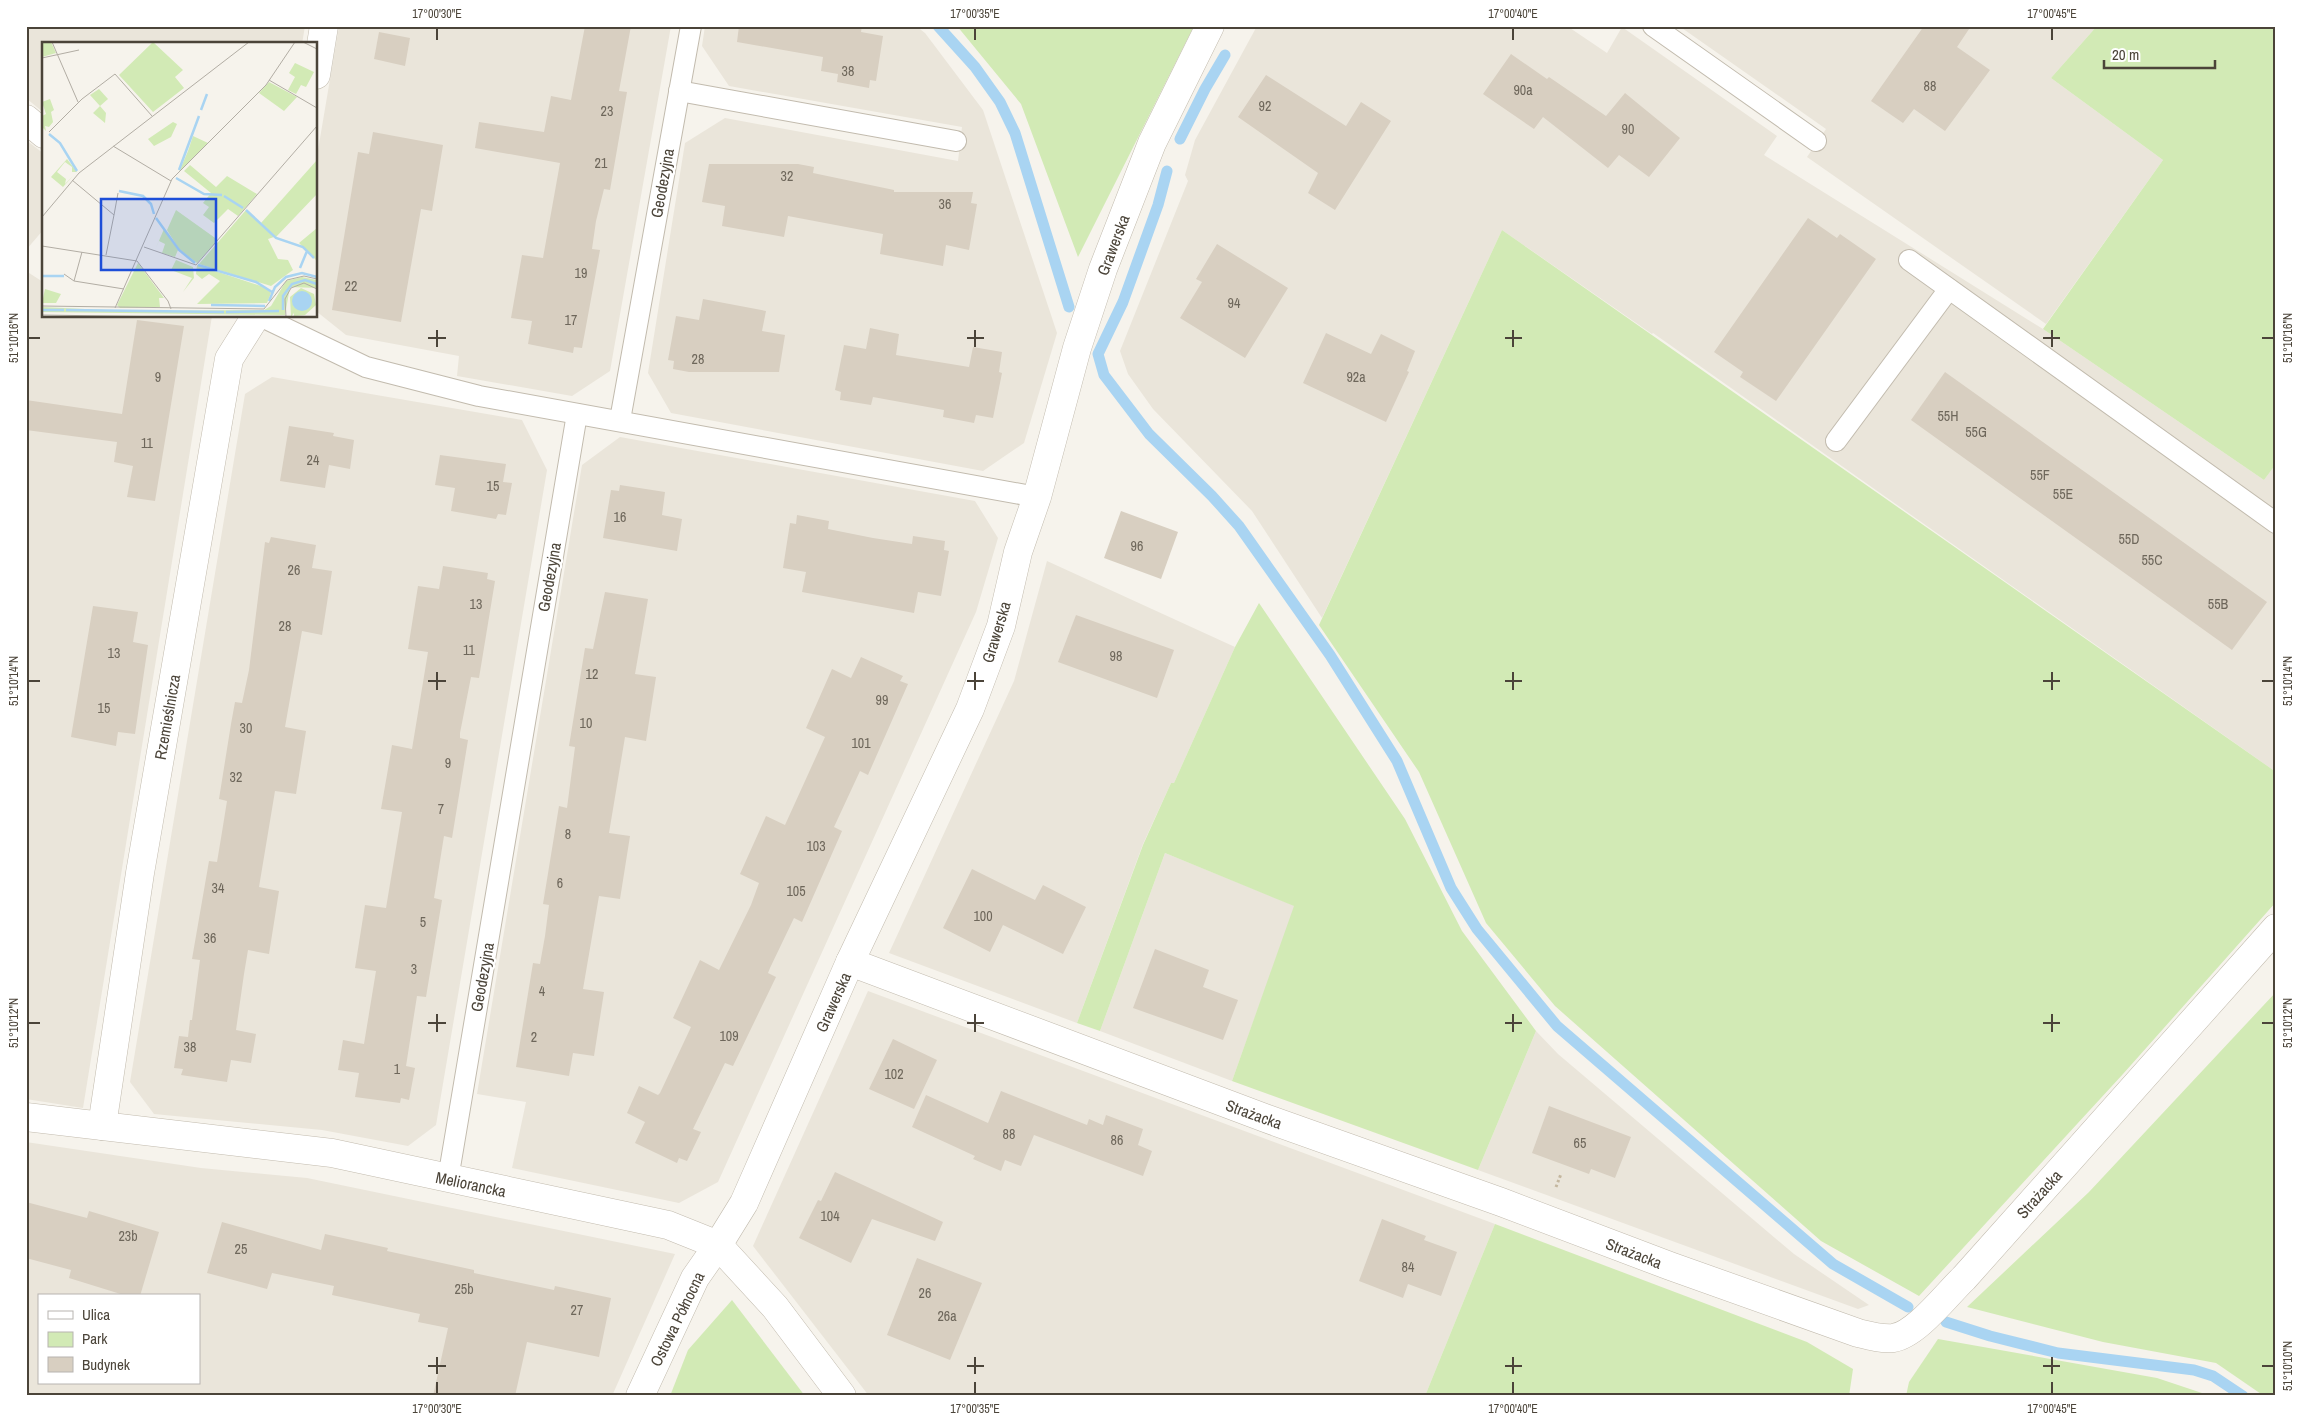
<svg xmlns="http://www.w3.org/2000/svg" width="2302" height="1422" font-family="'Archivo Narrow',sans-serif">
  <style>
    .residential { fill: #eae5da; fill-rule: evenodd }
    .green { fill: #d2eab5 }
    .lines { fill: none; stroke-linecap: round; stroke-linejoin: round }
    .stream { stroke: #a9d4f2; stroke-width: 11 }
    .building { fill: #d8cfc1 }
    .service-casing { stroke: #c2bbae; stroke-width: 22 }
    .minor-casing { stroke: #c2bbae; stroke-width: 29 }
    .path { stroke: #c4b79f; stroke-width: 3; stroke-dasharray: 2.5 2.5; stroke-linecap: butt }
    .service { stroke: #fff; stroke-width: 20 }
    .minor { stroke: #fff; stroke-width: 28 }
    .ticks { fill: none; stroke: #4b4439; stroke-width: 2 }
    .labels { text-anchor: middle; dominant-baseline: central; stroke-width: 4.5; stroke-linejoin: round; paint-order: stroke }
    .number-label { font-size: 14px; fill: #6e675b }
    .street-label { font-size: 16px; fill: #4b4439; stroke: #fff }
    .inset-river { fill: none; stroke: #a9d4f2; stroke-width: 2.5 }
    .inset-road { fill: none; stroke: #b2ada4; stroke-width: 1 }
    .view { fill: #1d4ed8; fill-opacity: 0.15; stroke: #1d4ed8; stroke-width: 2.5 }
    .inset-edge { fill: none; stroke: #4b4439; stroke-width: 2.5 }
    .neatline { fill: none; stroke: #4b4439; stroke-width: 2 }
    .ticks-label { font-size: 12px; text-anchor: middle; fill: #4b4439 }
  </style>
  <rect width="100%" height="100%" fill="#f6f3ec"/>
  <g class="residential">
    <polygon points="26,26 305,26 302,44 44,44 44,113 26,98"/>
    <polygon points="339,26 671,26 610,371 572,396 457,376 459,356 346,335 316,311 316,162"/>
    <polygon points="705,26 916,26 925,33 983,110 1057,333 1024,443 983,471 671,413 648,373 685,143 725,118 958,161 962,127 729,86 702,46"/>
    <polygon points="1257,26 1567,26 1607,53 1622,27 1777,136 1764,155 2043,329 2264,480 2276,464 2276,772 1653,333 1652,334 1502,230 1322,618 1252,511 1153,409 1128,374 1120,351 1188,181 1185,175 1195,140"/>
    <polygon points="1679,26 2097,26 2051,78 2163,160 2046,324 1807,157 1826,129"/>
    <polygon points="26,140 44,154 44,229 26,250"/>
    <polygon points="26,271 43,282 41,301 44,302 44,316 101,316 108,318 109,316 212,316 83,1108 26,1099"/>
    <polygon points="272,377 522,420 547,470 436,1125 408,1146 322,1130 154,1114 130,1082 245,394"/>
    <polygon points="620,437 975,501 998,538 976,612 718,1182 679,1203 512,1168 526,1102 477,1094 582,465"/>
    <polygon points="1047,561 1235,647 1174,783 1171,783 1143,844 1077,1023 889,953 1014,681"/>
    <polygon points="1165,853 1295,906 1232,1081 1100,1031"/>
    <polygon points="868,991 1495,1224 1425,1396 869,1396 753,1246"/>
    <polygon points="1536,1031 1558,1054 1794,1254 1869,1305 1858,1309 1478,1170"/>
    <path d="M26,1142L201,1168L307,1178L675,1254L612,1396H26ZM39,1296H199V1383H39Z"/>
  </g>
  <g class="green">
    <polygon points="957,26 1194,26 1078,257 1021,104"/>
    <polygon points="2097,26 2276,26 2276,464 2264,480 2043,329 2163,160 2051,78"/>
    <polygon points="1502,230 2276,772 2276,902 2123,1074 1919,1296 1821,1241 1555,1006 1486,923 1419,772 1319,625"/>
    <polygon points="1259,603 1405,819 1462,931 1536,1031 1478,1170 1232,1081 1294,906 1165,853 1100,1031 1077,1023 1143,845 1171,783 1174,783 1235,647"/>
    <polygon points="2276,992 2276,1396 2264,1396 2216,1363 2103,1342 1967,1307 2089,1192"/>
    <polygon points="1495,1224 1807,1342 1853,1369 1849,1396 1425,1396"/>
    <polygon points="732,1300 805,1396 670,1396 688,1350"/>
    <polygon points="1938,1339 2157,1378 2211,1396 1906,1396 1909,1382"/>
  </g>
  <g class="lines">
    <g class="stream">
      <polyline points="938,26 975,67 1000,102 1015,133 1069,307"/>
      <polyline points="1180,139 1205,89 1225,55"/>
      <polyline points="1167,171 1158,205 1123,302 1098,354 1104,375 1149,434 1212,496 1239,526 1330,655 1397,761 1451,888 1477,929 1557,1026 1833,1264 1908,1307"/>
      <polyline points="1946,1322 1990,1336 2058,1353 2194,1370 2213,1376 2243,1396"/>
    </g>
  </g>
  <g class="building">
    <polygon points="585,26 631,26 619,91 627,92 610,190 604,189 596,221 592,249 600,250 582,348 574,347 573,353 528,344 532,321 511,318 522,255 543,258 560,163 475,148 479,122 544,132 551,96 571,100"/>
    <polygon points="739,26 862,26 861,32 883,36 876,81 870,80 869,88 837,82 838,74 821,71 823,57 737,42"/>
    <polygon points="1924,26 1971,26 1957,47 1990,70 1945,131 1914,109 1903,123 1871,101"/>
    <polygon points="379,32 410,38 405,66 374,59"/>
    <polygon points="1511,54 1547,79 1549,77 1606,116 1625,93 1680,138 1649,177 1619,155 1608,168 1543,117 1534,129 1483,94"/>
    <polygon points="1266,75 1346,126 1361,102 1391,121 1335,210 1308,193 1318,173 1238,117"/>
    <polygon points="373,132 443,145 432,211 421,209 401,322 332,310 358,152 369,154"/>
    <polygon points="709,164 798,164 814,167 813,173 894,190 894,192 973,192 971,203 977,204 969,250 946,245 943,266 880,254 883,234 788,216 784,237 722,226 725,206 702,202"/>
    <polygon points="1808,218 1837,238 1840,234 1876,259 1776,401 1740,377 1743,372 1714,352"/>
    <polygon points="1217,244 1288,288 1245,358 1180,318 1202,282 1196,279"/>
    <polygon points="703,299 766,311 762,331 785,335 779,372 689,372 673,369 674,361 668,360 676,316 699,320"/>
    <polygon points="137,320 184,326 155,501 127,497 133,466 114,462 117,442 26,430 26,400 122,414"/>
    <polygon points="870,328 899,334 896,355 969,367 973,347 1002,352 999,372 1002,373 993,418 976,415 974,423 943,417 944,410 873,397 871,405 840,400 841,392 835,390 844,345 866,349"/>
    <polygon points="1326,333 1371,354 1381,334 1415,351 1407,371 1409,372 1386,422 1303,383"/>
    <polygon points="1945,372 2267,602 2232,650 1911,420"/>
    <polygon points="289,426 334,433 333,436 354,440 350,469 329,465 325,488 280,481"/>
    <polygon points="440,455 506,464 503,482 512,483 506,515 498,514 496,519 451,511 455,488 435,485"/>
    <polygon points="620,485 665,492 662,515 682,519 677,551 603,538 611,490 619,491"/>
    <polygon points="1121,511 1178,532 1161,579 1104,558"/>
    <polygon points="797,515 829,521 828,529 873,538 912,544 913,536 945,541 944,550 949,551 941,596 918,592 914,613 802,592 806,572 783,568 790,523 796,524"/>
    <polygon points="271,537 316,545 312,568 332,571 322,635 302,631 285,727 306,731 296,794 275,791 259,887 279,891 269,954 248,950 244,974 236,1030 256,1034 251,1063 231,1060 227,1082 181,1075 183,1069 174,1068 179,1036 188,1037 190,1020 192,1020 200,960 192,959 209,861 217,862 222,832 227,801 219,799 231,724 235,702 242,703 249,670 265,542 269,543"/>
    <polygon points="443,566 488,573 487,579 495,581 479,678 471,677 460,733 460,738 468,740 452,838 444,836 434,898 442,900 426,997 417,996 406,1066 415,1068 409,1100 401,1098 400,1103 355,1097 359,1073 338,1070 343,1040 364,1044 376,971 355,968 365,905 386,908 402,812 381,809 388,769 392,745 412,749 428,652 408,649 418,586 439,589"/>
    <polygon points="605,592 648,599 635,674 656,677 646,741 625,737 609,833 630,836 620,899 599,896 583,989 604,992 594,1056 573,1053 569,1076 516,1067 533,963 540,964 545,936 549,905 543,904 559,806 567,808 575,747 569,746 585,648 593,649"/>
    <polygon points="93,606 138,612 133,642 148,645 135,734 118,732 116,746 71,737"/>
    <polygon points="1076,615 1174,650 1157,698 1058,662"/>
    <polygon points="861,657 903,676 900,681 908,684 868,775 860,771 834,827 842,831 802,922 794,918 770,968 768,973 776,977 733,1066 725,1063 693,1129 701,1132 687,1161 679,1158 677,1163 635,1143 645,1122 627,1113 639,1086 658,1095 660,1093 691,1027 673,1018 700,960 719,970 751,905 759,883 740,874 766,816 785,825 825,737 806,728 832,669 851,678"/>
    <polygon points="972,869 1035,900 1043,885 1086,907 1063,954 1003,925 990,952 943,928"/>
    <polygon points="1155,949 1209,970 1203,987 1238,1000 1223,1040 1133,1008"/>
    <polygon points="893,1039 937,1060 914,1109 869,1089"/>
    <polygon points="1001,1091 1087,1125 1089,1119 1103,1125 1106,1115 1143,1129 1138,1145 1152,1151 1143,1176 1034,1135 1021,1166 1005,1160 1001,1171 973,1159 975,1156 912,1127 926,1095 988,1123"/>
    <polygon points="1549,1106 1631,1137 1615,1178 1591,1169 1589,1174 1532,1153"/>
    <polygon points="835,1172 943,1222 935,1241 872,1219 851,1263 799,1238 818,1200 821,1201"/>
    <polygon points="26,1202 87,1218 89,1211 159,1232 140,1296 127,1296 69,1278 71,1270 26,1258"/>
    <polygon points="1382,1219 1426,1236 1424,1240 1457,1252 1441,1296 1408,1284 1403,1298 1359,1281"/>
    <polygon points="222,1222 321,1250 325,1234 388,1248 387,1251 474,1270 474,1273 554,1290 555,1286 611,1298 599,1357 527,1342 515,1396 433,1396 448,1328 418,1322 420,1314 332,1295 334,1286 272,1273 267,1289 207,1273"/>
    <polygon points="917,1258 982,1283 950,1360 887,1335"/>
  </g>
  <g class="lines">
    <g class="service-casing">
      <g id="service">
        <polyline points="1653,26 1816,141"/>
        <polyline points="679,91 956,141"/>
        <polyline points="1909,260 2276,523"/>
        <polyline points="260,316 366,367 479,396 1037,497"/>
        <polyline points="620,420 691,26"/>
        <polyline points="1836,441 1949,289"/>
        <polyline points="448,1179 577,414"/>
      </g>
    </g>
    <g class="minor-casing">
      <g id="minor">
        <polyline points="316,75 324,26"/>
        <polyline points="26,119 44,134"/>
        <path d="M850,962L1265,1118L1501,1202L1670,1266L1858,1333C1870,1336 1881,1339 1893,1338C1916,1335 1947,1294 1964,1278L2276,928"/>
        <polyline points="26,1117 332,1153 668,1225 718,1245 775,1307 842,1396"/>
        <polyline points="102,1126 140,873 229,359 256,316"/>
        <polyline points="640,1396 695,1278 718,1245 744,1203 850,962 970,709 1001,626 1018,552 1037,497 1077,348 1103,269 1152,143 1210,26"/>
      </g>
    </g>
    <polyline class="path" points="1556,1187 1561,1174"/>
    <use href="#service" class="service"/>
    <use href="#minor" class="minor"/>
  </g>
  <path class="ticks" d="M437,28V40M975,28V40M1513,28V40M2052,28V40M437,330V347M975,330V347M1513,330V347M2052,330V347M28,338H40M428,338H446M967,338H984M1505,338H1522M2043,338H2060M2262,338H2274M437,672V690M975,672V690M1513,672V690M2052,672V690M28,681H40M428,681H446M967,681H984M1505,681H1522M2043,681H2060M2262,681H2274M437,1014V1032M975,1014V1032M1513,1014V1032M2052,1014V1032M28,1023H40M428,1023H446M967,1023H984M1505,1023H1522M2043,1023H2060M2262,1023H2274M437,1357V1374M975,1357V1374M1513,1357V1374M2052,1357V1374M428,1366H446M967,1366H984M1505,1366H1522M2043,1366H2060M2262,1366H2274M437,1382V1394M975,1382V1394M1513,1382V1394M2052,1382V1394"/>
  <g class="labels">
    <g class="number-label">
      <text x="848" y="71">38</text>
      <text x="1930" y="86">88</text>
      <text x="1523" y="90">90a</text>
      <text x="1265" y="106">92</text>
      <text x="607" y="111">23</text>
      <text x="1628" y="129">90</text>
      <text x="601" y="163">21</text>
      <text x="787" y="176">32</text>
      <text x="945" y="204">36</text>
      <text x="581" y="273">19</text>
      <text x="351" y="286">22</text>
      <text x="1234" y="303">94</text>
      <text x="571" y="320">17</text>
      <text x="698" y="359">28</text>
      <text x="158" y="377">9</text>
      <text x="1356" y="377">92a</text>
      <text x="1948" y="416">55H</text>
      <text x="1976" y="432">55G</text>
      <text x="147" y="443">11</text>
      <text x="313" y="460">24</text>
      <text x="2040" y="475">55F</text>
      <text x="493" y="486">15</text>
      <text x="2063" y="494">55E</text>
      <text x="620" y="517">16</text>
      <text x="2129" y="539">55D</text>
      <text x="1137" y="546">96</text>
      <text x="2152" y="560">55C</text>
      <text x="294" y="570">26</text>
      <text x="476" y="604">13</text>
      <text x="2218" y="604">55B</text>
      <text x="285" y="626">28</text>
      <text x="469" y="650">11</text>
      <text x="114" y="653">13</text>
      <text x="1116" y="656">98</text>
      <text x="592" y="674">12</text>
      <text x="882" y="700">99</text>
      <text x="104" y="708">15</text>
      <text x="586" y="723">10</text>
      <text x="246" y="728">30</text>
      <text x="861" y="743">101</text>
      <text x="448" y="763">9</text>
      <text x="236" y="777">32</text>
      <text x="441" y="809">7</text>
      <text x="568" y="834">8</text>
      <text x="816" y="846">103</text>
      <text x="560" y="883">6</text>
      <text x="218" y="888">34</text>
      <text x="796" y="891">105</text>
      <text x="983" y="916">100</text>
      <text x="423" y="922">5</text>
      <text x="210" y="938">36</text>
      <text x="414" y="969">3</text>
      <text x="542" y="991">4</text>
      <text x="729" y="1036">109</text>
      <text x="534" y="1037">2</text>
      <text x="190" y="1047">38</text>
      <text x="397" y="1069">1</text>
      <text x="894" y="1074">102</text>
      <text x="1009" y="1134">88</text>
      <text x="1117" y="1140">86</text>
      <text x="1580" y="1143">65</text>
      <text x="830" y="1216">104</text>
      <text x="128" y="1236">23b</text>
      <text x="241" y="1249">25</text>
      <text x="1408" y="1267">84</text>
      <text x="464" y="1289">25b</text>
      <text x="925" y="1293">26</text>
      <text x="577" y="1310">27</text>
      <text x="947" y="1316">26a</text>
    </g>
    <g class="street-label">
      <text transform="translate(662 183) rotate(-80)">Geodezyjna</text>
      <text transform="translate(1113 245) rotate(-69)">Grawerska</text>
      <text transform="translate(549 577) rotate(-80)">Geodezyjna</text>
      <text transform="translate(996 632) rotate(-73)">Grawerska</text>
      <text transform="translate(167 717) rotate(-80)">Rzemieślnicza</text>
      <text transform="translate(482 977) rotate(-80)">Geodezyjna</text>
      <text transform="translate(833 1002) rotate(-66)">Grawerska</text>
      <text transform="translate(1254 1114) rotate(20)">Strażacka</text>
      <text transform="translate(471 1184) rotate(12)">Meliorancka</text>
      <text transform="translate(2039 1194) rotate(-48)">Strażacka</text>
      <text transform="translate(1634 1253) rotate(21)">Strażacka</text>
      <text transform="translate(677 1319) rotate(-64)">Ostowa Północna</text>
    </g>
  </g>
  <g transform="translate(42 42)">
    <rect width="275" height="275" fill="#f6f3ec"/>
    <path d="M0,0H9L14,11L0,15ZM111,0L141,28L133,35L142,46L111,70L77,33ZM253,21L272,30L264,45L259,43L254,52L246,48L253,35L247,31ZM227,40L255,55L242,69L217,51ZM57,47L66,57L58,64L64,71L63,81L51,71L58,64L48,53ZM8,57L12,68L9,70L11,80L7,85L3,84L4,89L0,85V74L4,72L0,60ZM131,80L135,82L129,95L112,104L106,97ZM151,94L166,101L137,130L146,109ZM25,117L35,130H30V125L23,120L15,130L24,137L23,142L31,134L21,145L9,135ZM275,118V152L234,195L219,181ZM148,123L174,145L185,134L215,152L196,174L186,167L172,181L161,173L167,165L161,161L169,151L142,129ZM134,168L176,198L155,221L137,207L125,188ZM204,168L232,195L226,197L236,217L246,218L251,228L229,244L157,222ZM275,186V219L257,201ZM122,187L136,208L133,215L120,211L123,202L117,199L113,208ZM134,218L151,225L152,236L141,250L150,236L129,228ZM96,221L122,256H117L118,265L78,266L75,263ZM155,223L225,246L229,251L225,261L155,262L178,239L167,232L160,237L154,232ZM260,235L275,238V246L248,245L243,273L0,270V265L86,269L222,268L229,264L244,239ZM259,246L272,252L274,263L263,273L252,274V271L249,275L248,255ZM3,247L19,252L14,261H0Z" fill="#d2eab5"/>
    <path d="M250 259a10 10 0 1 1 20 0a10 10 0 1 1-20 0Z" fill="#a9d4f2"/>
    <path class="inset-river" d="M159,68L165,52M7,92L18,101L35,129M137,128L157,74M134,136L162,152L180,153M77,149L101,154L109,162L112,172M182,154L201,166M204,168L234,196L261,205L272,216M114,176L137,208L153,221M156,223L214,240L230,250M258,226L265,209M0,234H22M227,259L233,245L244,235L260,231L275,235M169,263L223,264M0,268H22M24,268L182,270M241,268V254L250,242L263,238L275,242M184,270L237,269"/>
    <path class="inset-road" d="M10,0L36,60M261,0L275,7M0,16L37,8M227,38L275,66M7,90L40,57L73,32L110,74M71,104L129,139M30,138L72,173L64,213M72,173L76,151M0,175L37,131L207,0M0,204L95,219L126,259L129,267M102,205L154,223L275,84M22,232L32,239L82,247M32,239L40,210M0,264L222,267L245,238L262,234L275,237M73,266L130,137L224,43L253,0M0,273L132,275M244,275L243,257L249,246L262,241L275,247"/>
    <path class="view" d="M59,157H174V228H59Z"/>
    <rect width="275" height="275" class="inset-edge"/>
  </g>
  <rect width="2302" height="1422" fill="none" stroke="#ffffff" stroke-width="55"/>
  <rect x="38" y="1294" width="162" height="90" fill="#ffffff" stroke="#b7b4b0"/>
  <rect x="48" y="1311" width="25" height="8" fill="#ffffff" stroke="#b7b4b0"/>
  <text x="82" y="1320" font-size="15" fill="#4b4439">Ulica</text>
  <rect x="48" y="1332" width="25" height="15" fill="#d2eab5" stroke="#b7b4b0"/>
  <text x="82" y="1344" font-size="15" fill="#4b4439">Park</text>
  <rect x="48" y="1357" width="25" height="15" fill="#d8cfc1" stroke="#b7b4b0"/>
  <text x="82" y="1370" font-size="15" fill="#4b4439">Budynek</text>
  <path d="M2104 60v8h111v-8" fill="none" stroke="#4b4439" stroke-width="2.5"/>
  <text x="2112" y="60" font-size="15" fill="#4b4439" stroke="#ffffff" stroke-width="4" paint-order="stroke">20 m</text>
  <rect x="28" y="28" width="2246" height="1366" class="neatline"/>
  <g class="ticks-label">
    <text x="437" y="18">17°00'30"E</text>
    <text x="975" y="18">17°00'35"E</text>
    <text x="1513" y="18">17°00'40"E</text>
    <text x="2052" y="18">17°00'45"E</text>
    <text transform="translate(14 338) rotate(-90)" y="4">51°10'16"N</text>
    <text transform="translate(2288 338) rotate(-90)" y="4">51°10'16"N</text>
    <text transform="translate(14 681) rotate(-90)" y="4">51°10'14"N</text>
    <text transform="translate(2288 681) rotate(-90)" y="4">51°10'14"N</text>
    <text transform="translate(14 1023) rotate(-90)" y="4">51°10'12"N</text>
    <text transform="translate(2288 1023) rotate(-90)" y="4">51°10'12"N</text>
    <text transform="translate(2288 1366) rotate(-90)" y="4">51°10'10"N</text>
    <text x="437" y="1413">17°00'30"E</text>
    <text x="975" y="1413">17°00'35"E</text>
    <text x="1513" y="1413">17°00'40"E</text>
    <text x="2052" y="1413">17°00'45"E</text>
  </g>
</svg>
